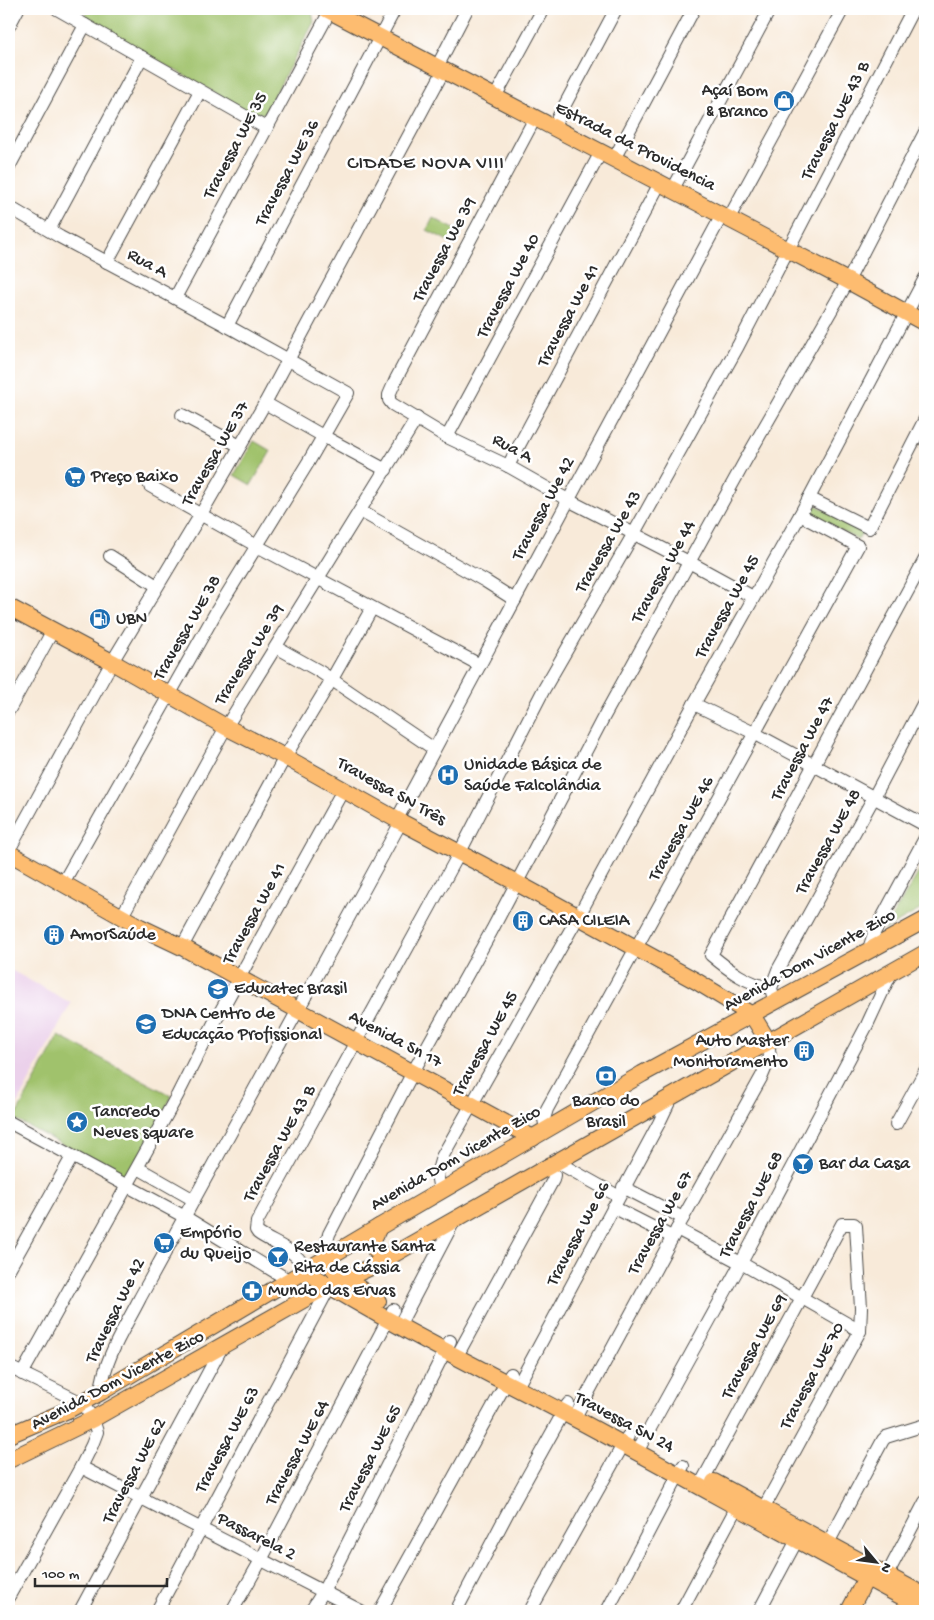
<svg xmlns="http://www.w3.org/2000/svg" width="934" height="1620" font-family="'Gochi Hand',sans-serif">
  <style>
    .built { fill: #ebd1eb }
    .green { fill: #a0c26c; stroke: #66764c }
    .lines { fill: none; stroke-linecap: round; stroke-linejoin: round }
    .minor-casing { stroke: #4a4845; stroke-width: 14 }
    .major-casing { stroke: #4a4845; stroke-width: 18 }
    .minor { stroke: #fff; stroke-width: 12 }
    .major { stroke: #fdbc6f; stroke-width: 16 }
    .labels { text-anchor: middle; dominant-baseline: central; stroke-width: 5; stroke-linejoin: round; paint-order: stroke }
    .poi-label { font-size: 18px; fill: #2b2b2b; stroke: #fff; text-anchor: start }
    .street-label { font-size: 18px; fill: #2b2b2b; stroke: #fff }
    .neighbourhood-label { font-size: 19px; letter-spacing: 1px; fill: #2b2b2b; stroke: #fff }
  </style>
  <rect width="100%" height="100%" fill="#fff"/>
  <filter id="ink" filterUnits="userSpaceOnUse"><feTurbulence type="fractalNoise" baseFrequency=".02" numOctaves="2"/><feDisplacementMap in="SourceGraphic" scale="10" xChannelSelector="R" yChannelSelector="G"/><feConvolveMatrix kernelMatrix="1 2 1 2 8 2 1 2 1" color-interpolation-filters="sRGB"/></filter>
  <filter id="wash" filterUnits="userSpaceOnUse"><feTurbulence type="fractalNoise" baseFrequency=".0096" numOctaves="4" result="noise"/><feDisplacementMap in="SourceGraphic" scale="20" xChannelSelector="R" yChannelSelector="G"/><feGaussianBlur stdDeviation="1.12" result="paint"/><feColorMatrix in="noise" values="0 0 0 0 0 0 0 0 0 0 0 0 0 0 0 0 0 1.4 0 .05"/><feComposite in="paint" operator="in"/></filter>
  <g filter="url(#wash)">
    <rect width="100%" height="100%" fill="#f8ead9"/>
    <g class="built">
      <polygon points="9,969 71,1003 14,1110 9,1107"/>
      <polygon points="216,976 229,984 219,1001 206,994"/>
    </g>
    <g class="green">
      <polygon points="89,9 306,9 312,12 314,22 265,113 253,115 84,18"/>
      <polygon points="433,218 458,231 452,243 427,230"/>
      <polygon points="254,441 271,451 251,485 234,475"/>
      <polygon points="812,503 863,530 858,540 808,513"/>
      <polygon points="920,870 925,872 925,907 884,930"/>
      <polygon points="59,1036 172,1096 127,1179 14,1119"/>
    </g>
  </g>
  <g filter="url(#ink)">
    <g class="lines">
      <g class="minor-casing">
        <g id="minor">
          <polyline points="57,9 266,128"/>
          <polyline points="9,26 18,9"/>
          <polyline points="437,67 467,9"/>
          <polyline points="495,97 543,9"/>
          <polyline points="535,118 396,379 389,395 389,400 392,404 447,437 508,466 568,500 689,562 753,597"/>
          <polyline points="553,127 616,9"/>
          <polyline points="614,159 694,9"/>
          <polyline points="9,167 85,25"/>
          <polyline points="673,189 770,9"/>
          <polyline points="9,207 60,237 233,329 348,393 309,461 216,612 63,883"/>
          <polyline points="729,218 843,9"/>
          <polyline points="49,230 142,57"/>
          <polyline points="107,262 200,91"/>
          <polyline points="175,298 330,11"/>
          <polyline points="227,326 395,9"/>
          <polyline points="265,403 323,436 386,470"/>
          <polyline points="182,415 240,446"/>
          <polyline points="447,437 601,152"/>
          <polyline points="508,466 660,183"/>
          <polyline points="150,486 257,546 480,665"/>
          <polyline points="809,498 869,528 925,419"/>
          <polyline points="360,511 485,581 515,600"/>
          <polyline points="110,556 157,586"/>
          <polyline points="276,647 319,671 434,749"/>
          <polyline points="694,704 754,733 925,825"/>
          <polyline points="9,710 53,630"/>
          <polyline points="397,819 722,215"/>
          <polyline points="9,850 112,662 201,514 265,403 444,70"/>
          <polyline points="122,916 226,727 417,418"/>
          <polyline points="182,947 285,757 332,679 372,608"/>
          <polyline points="868,952 874,933 925,838"/>
          <path d="M771,988C747,984 729,970 711,955L925,559"/>
          <polyline points="773,996 771,988 778,970 874,797 925,700"/>
          <polyline points="9,1122 185,1217 290,1281"/>
          <polyline points="896,1124 925,1071"/>
          <polyline points="546,1130 544,1119 547,1109 858,546 800,515"/>
          <polyline points="557,1162 618,1196"/>
          <polyline points="138,1168 194,1200"/>
          <polyline points="623,1187 683,1218"/>
          <polyline points="440,1191 437,1174 442,1157 578,917 694,704 800,515 925,278"/>
          <polyline points="613,1207 672,1237"/>
          <polyline points="677,1229 741,1263 860,1331"/>
          <polyline points="326,1259 325,1249 329,1234 413,1072 492,930 602,720 745,461 848,281 925,132"/>
          <polyline points="9,1269 72,1157"/>
          <path d="M305,1271C301,1251 273,1244 258,1233L256,1230L257,1222L460,852L544,689L633,535L738,346L913,9"/>
          <polyline points="399,1326 454,1221"/>
          <polyline points="457,1356 553,1180 554,1175 550,1166"/>
          <polyline points="9,1367 82,1403 93,1419 97,1432 92,1445 81,1467 9,1596"/>
          <polyline points="22,1374 177,1096 213,1025 343,790"/>
          <polyline points="516,1389 659,1123 672,1096"/>
          <path d="M101,1392C104,1358 125,1328 140,1298L401,822"/>
          <polyline points="574,1419 683,1218 762,1076 770,1057 768,1041"/>
          <polyline points="637,1452 741,1263 867,1025 892,971"/>
          <polyline points="81,1467 361,1611"/>
          <polyline points="699,1487 842,1224 854,1224 856,1226 861,1308 860,1331 760,1515"/>
          <polyline points="828,1543 883,1440 886,1437 925,1425"/>
          <polyline points="887,1575 925,1502"/>
          <polyline points="80,1611 222,1347"/>
          <polyline points="157,1611 330,1286"/>
          <polyline points="232,1611 261,1560 393,1310"/>
          <polyline points="311,1611 323,1592 450,1341"/>
          <polyline points="380,1611 511,1374"/>
          <polyline points="456,1611 508,1512 568,1404"/>
          <polyline points="530,1611 628,1436"/>
          <polyline points="607,1611 683,1466"/>
          <polyline points="681,1611 741,1499"/>
          <polyline points="759,1611 797,1540"/>
        </g>
      </g>
      <g class="major-casing">
        <g id="major">
          <polyline points="326,9 848,281 925,323"/>
          <polyline points="9,607 112,662 226,727 285,757 401,822 517,883 696,981 752,1015 768,1041"/>
          <polyline points="9,853 140,927 182,947 533,1138"/>
          <polyline points="379,1227 373,1240 375,1250 383,1255 391,1256"/>
          <polyline points="326,1259 338,1274 378,1301"/>
          <path d="M305,1271C396,1328 493,1375 587,1425C700,1486 812,1549 925,1609"/>
          <polyline points="9,1435 68,1410 101,1392 379,1227 642,1074 925,920"/>
          <polyline points="9,1460 93,1419 317,1292 373,1266 925,953"/>
          <polyline points="714,1482 925,1596"/>
          <polyline points="849,1611 871,1569"/>
        </g>
      </g>
      <use href="#minor" class="minor"/>
      <use href="#major" class="major"/>
    </g>
  </g>
  <defs>
    <g id="shop-disc" transform="scale(1.125)"><circle r="9.5" fill="#1f6fb2" stroke="#fff"/><path d="M-5-2.5h2.3a2.7 3.5 0 0 1 5.4 0H5L5.5 6h-11ZM-1.5-2.5h3a1.5 2.3 0 0 0-3 0Z" fill="#fff"/></g>
    <g id="supermarket-disc" transform="scale(1.125)"><circle r="9.5" fill="#1f6fb2" stroke="#fff"/><path d="M-6-5.5h2.5l.6 2H6L4.5 2H-2.5L-4.4-4H-6ZM-1.5 3.2a1.3 1.3 0 1 0 .1 0ZM3 3.2a1.3 1.3 0 1 0 .1 0Z" fill="#fff"/></g>
    <g id="fuel-disc" transform="scale(1.125)"><circle r="9.5" fill="#1f6fb2" stroke="#fff"/><path d="M-5.5-6h7V0h2V4h1.3V-2.5L3-4.5l.8-.8L6-3V5H2.5V1h-1V6h-7ZM-4.2-4.7v3.2H.2V-4.7Z" fill="#fff"/></g>
    <g id="hospital-disc" transform="scale(1.125)"><circle r="9.5" fill="#1f6fb2" stroke="#fff"/><path d="M-5-5h3v3.5h4V-5h3V5h-3V1.5h-4V5h-3Z" fill="#fff"/></g>
    <g id="building-disc" transform="scale(1.125)"><circle r="9.5" fill="#1f6fb2" stroke="#fff"/><path d="M-4-6H4V6H1V3H-1V6H-4ZM-2.5-4.3h1.7v1.8h-1.7ZM.8-4.3h1.7v1.8H.8ZM-2.5-1h1.7V.8h-1.7ZM.8-1h1.7V.8H.8Z" fill="#fff"/></g>
    <g id="university-disc" transform="scale(1.125)"><circle r="9.5" fill="#1f6fb2" stroke="#fff"/><path d="M0-5L7-2L0 1L-7-2ZM-4 1L0 2.5L4 1V4Q0 6-4 4Z" fill="#fff"/></g>
    <g id="bank-disc" transform="scale(1.125)"><circle r="9.5" fill="#1f6fb2" stroke="#fff"/><path d="M-6-4H6V4H-6ZM0-2.3a2.3 2.3 0 1 0 0 4.6a2.3 2.3 0 1 0 0-4.6Z" fill="#fff"/></g>
    <g id="sight-disc" transform="scale(1.125)"><circle r="9.5" fill="#1f6fb2" stroke="#fff"/><path d="M0-6L1.8-2.2L6-1.7L2.9 1.2L3.7 5.4L0 3.3L-3.7 5.4L-2.9 1.2L-6-1.7L-1.8-2.2Z" fill="#fff"/></g>
    <g id="bar-disc" transform="scale(1.125)"><circle r="9.5" fill="#1f6fb2" stroke="#fff"/><path d="M-6-5H6L.8 .8V4.5H3.5V6h-7V4.5H-.8V.8Z" fill="#fff"/></g>
    <g id="pharmacy-disc" transform="scale(1.125)"><circle r="9.5" fill="#1f6fb2" stroke="#fff"/><path d="M-2-6h4v4h4v4h-4v4h-4v-4h-4v-4h4Z" fill="#fff"/></g>
  </defs>
  <g fill-rule="evenodd">
    <use href="#shop-disc" x="784" y="101"/>
    <use href="#supermarket-disc" x="75" y="477"/>
    <use href="#fuel-disc" x="100" y="619"/>
    <use href="#hospital-disc" x="448" y="775"/>
    <use href="#building-disc" x="523" y="921"/>
    <use href="#building-disc" x="54" y="935"/>
    <use href="#university-disc" x="218" y="989"/>
    <use href="#university-disc" x="146" y="1024"/>
    <use href="#building-disc" x="804" y="1051"/>
    <use href="#bank-disc" x="606" y="1076"/>
    <use href="#sight-disc" x="77" y="1122"/>
    <use href="#bar-disc" x="803" y="1164"/>
    <use href="#supermarket-disc" x="164" y="1243"/>
    <use href="#bar-disc" x="278" y="1257"/>
    <use href="#pharmacy-disc" x="252" y="1291"/>
  </g>
  <g class="labels">
    <g class="poi-label">
      <text x="768" y="91" text-anchor="end">Açaí Bom<tspan x="768" dy="21">&amp; Branco</tspan></text>
      <text x="91" y="477">Preço Baixo</text>
      <text x="116" y="619">UBN</text>
      <text x="464" y="765">Unidade Básica de<tspan x="464" dy="21">Saúde Falcolândia</tspan></text>
      <text x="539" y="921">CASA CILEIA</text>
      <text x="70" y="935">AmorSaúde</text>
      <text x="234" y="989">Educatec Brasil</text>
      <text x="162" y="1014">DNA Centro de<tspan x="162" dy="21">Educação Profissional</tspan></text>
      <text x="788" y="1041" text-anchor="end">Auto Master<tspan x="788" dy="21">Monitoramento</tspan></text>
      <text x="606" y="1101" text-anchor="middle">Banco do<tspan x="606" dy="21">Brasil</tspan></text>
      <text x="93" y="1112">Tancredo<tspan x="93" dy="21">Neves square</tspan></text>
      <text x="819" y="1164">Bar da Casa</text>
      <text x="180" y="1233">Empório<tspan x="180" dy="21">du Queijo</tspan></text>
      <text x="294" y="1247">Restaurante Santa<tspan x="294" dy="21">Rita de Cássia</tspan></text>
      <text x="268" y="1291">Mundo das Ervas</text>
    </g>
    <g class="street-label">
      <text transform="translate(836 121) rotate(-63)">Travessa WE 43 B</text>
      <text transform="translate(236 146) rotate(-62)">Travessa WE 35</text>
      <text transform="translate(635 147) rotate(27)">Estrada da Providencia</text>
      <text transform="translate(288 173) rotate(-62)">Travessa WE 36</text>
      <text transform="translate(445 250) rotate(-62)">Travessa We 39</text>
      <text transform="translate(147 264) rotate(28)">Rua A</text>
      <text transform="translate(509 286) rotate(-62)">Travessa We 40</text>
      <text transform="translate(569 316) rotate(-62)">Travessa We 41</text>
      <text transform="translate(512 449) rotate(28)">Rua A</text>
      <text transform="translate(216 454) rotate(-60)">Travessa WE 37</text>
      <text transform="translate(544 509) rotate(-62)">Travessa We 42</text>
      <text transform="translate(609 542) rotate(-60)">Travessa We 43</text>
      <text transform="translate(664 572) rotate(-61)">Travessa We 44</text>
      <text transform="translate(728 607) rotate(-61)">Travessa We 45</text>
      <text transform="translate(188 628) rotate(-60)">Travessa WE 38</text>
      <text transform="translate(250 655) rotate(-58)">Travessa We 39</text>
      <text transform="translate(803 749) rotate(-62)">Travessa We 47</text>
      <text transform="translate(391 792) rotate(29)">Travessa SN Três</text>
      <text transform="translate(682 829) rotate(-61)">Travessa WE 46</text>
      <text transform="translate(829 842) rotate(-61)">Travessa WE 48</text>
      <text transform="translate(255 914) rotate(-61)">Travessa We 41</text>
      <text transform="translate(810 961) rotate(-29)">Avenida Dom Vicente Zico</text>
      <text transform="translate(395 1040) rotate(28)">Avenida Sn 17</text>
      <text transform="translate(486 1044) rotate(-61)">Travessa WE 45</text>
      <text transform="translate(280 1144) rotate(-61)">Travessa WE 43 B</text>
      <text transform="translate(456 1159) rotate(-30)">Avenida Dom Vicente Zico</text>
      <text transform="translate(752 1205) rotate(-62)">Travessa WE 68</text>
      <text transform="translate(661 1223) rotate(-61)">Travessa We 67</text>
      <text transform="translate(579 1234) rotate(-62)">Travessa We 66</text>
      <text transform="translate(116 1311) rotate(-64)">Travessa We 42</text>
      <text transform="translate(755 1347) rotate(-61)">Travessa WE 69</text>
      <text transform="translate(813 1376) rotate(-62)">Travessa WE 70</text>
      <text transform="translate(118 1381) rotate(-28)">Avenida Dom Vicente Zico</text>
      <text transform="translate(624 1423) rotate(28)">Travessa SN 24</text>
      <text transform="translate(228 1440) rotate(-62)">Travessa WE 63</text>
      <text transform="translate(298 1453) rotate(-62)">Travessa WE 64</text>
      <text transform="translate(371 1459) rotate(-63)">Travessa WE 65</text>
      <text transform="translate(135 1471) rotate(-62)">Travessa WE 62</text>
      <text transform="translate(256 1537) rotate(27)">Passarela 2</text>
    </g>
    <g class="neighbourhood-label">
      <text x="426" y="164">CIDADE NOVA VIII</text>
    </g>
  </g>
  <rect width="934" height="1620" fill="none" stroke="#fff" stroke-width="30"/>
  <g transform="translate(876 1562) rotate(119)" stroke="#ffffff" stroke-width="4" paint-order="stroke">
  <path d="M0-4L9 19L0 12L-9 19Z" fill="#2b2b2b"/>
  <text y="-8" font-size="14" font-weight="bold" text-anchor="middle" fill="#2b2b2b">N</text>
  </g>
  <path d="M35 1578v8h132v-8" fill="none" stroke="#2b2b2b" stroke-width="2.5"/>
  <text x="42" y="1578" font-size="15" fill="#2b2b2b" stroke="#ffffff" stroke-width="4" paint-order="stroke">100 m</text>
</svg>
